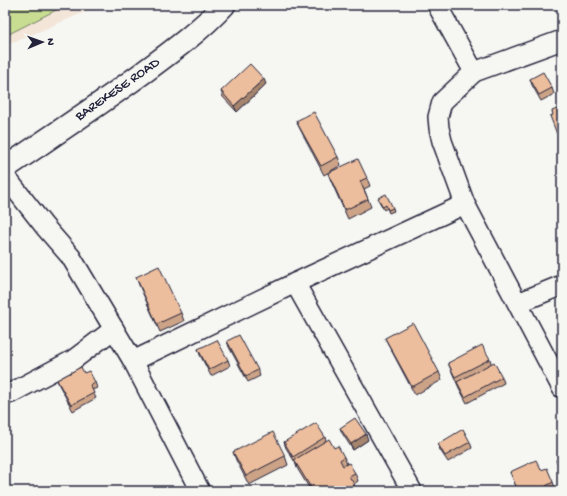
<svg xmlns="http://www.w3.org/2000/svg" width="567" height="496" font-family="'Gochi Hand',sans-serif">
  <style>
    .built { fill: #f3e5d8 }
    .green { fill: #c8dd92; stroke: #758066 }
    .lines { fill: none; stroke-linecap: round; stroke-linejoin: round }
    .minor-casing { stroke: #22223b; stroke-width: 22 }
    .major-casing { stroke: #22223b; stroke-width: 25 }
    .minor { stroke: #f6f6f2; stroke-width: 19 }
    .major { stroke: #f6f6f2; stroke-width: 22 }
    .wall { fill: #cca387; stroke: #22223b }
    .shaded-wall { fill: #a6856e; stroke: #22223b }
    .building { fill: #edbe9d; stroke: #22223b }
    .labels { text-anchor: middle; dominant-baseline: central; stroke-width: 4; stroke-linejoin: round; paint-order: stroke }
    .street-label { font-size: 14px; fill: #22223b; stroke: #f6f6f2 }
  </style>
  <rect width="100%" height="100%" fill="#f6f6f2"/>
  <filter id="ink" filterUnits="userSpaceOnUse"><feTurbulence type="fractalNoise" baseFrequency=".025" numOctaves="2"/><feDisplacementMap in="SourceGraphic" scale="8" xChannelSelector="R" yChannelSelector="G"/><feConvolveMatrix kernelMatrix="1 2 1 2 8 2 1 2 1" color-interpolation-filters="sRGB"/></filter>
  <g filter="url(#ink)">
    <polygon class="built" points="5,5 94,5 87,11 5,46"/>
    <polygon class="green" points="5,5 66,5 5,36"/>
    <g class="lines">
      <g class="minor-casing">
        <g id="minor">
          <polyline points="437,5 474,72 442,102 438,117 439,128 442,141 465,204 562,388"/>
          <polyline points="474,72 562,40"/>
          <polyline points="5,176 45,227 71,257 133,361 200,491"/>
          <polyline points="295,283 412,491"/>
          <polyline points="518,303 562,285"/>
          <polyline points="133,361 295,283 465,204"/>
          <polyline points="5,395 11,393 73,360 114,329"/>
        </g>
      </g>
      <g class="major-casing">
        <path id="major" d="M5,168C52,136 99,105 144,72C171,52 201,30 224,5"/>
      </g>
      <use href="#minor" class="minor"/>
      <use href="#major" class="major"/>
    </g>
    <g class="wall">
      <polygon points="530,79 552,88 554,94 541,101 532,85"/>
      <polygon points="266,84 237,112 223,97 221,91"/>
      <polygon points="296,121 338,157 341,165 324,175 300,129"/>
      <polygon points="328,173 367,178 370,186 364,189 368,199 371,207 348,219 331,181"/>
      <polygon points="379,201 393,208 394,211 389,213 387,208 384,210"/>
      <polygon points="136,277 181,313 184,321 160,332 139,285"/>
      <polygon points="385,338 439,372 442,380 415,395 389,346"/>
      <polygon points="227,341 258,370 260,376 248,382 229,347"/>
      <polygon points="198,349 228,360 230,366 211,376 200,355"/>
      <polygon points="490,359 491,363 502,377 504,383 467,403 459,388 448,363"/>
      <polygon points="84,373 95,382 97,388 92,390 96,398 73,411 59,385 57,380"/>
      <polygon points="340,428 368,440 353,450 342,433"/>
      <polygon points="325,437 326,441 344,457 347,464 355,473 358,481 354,484 356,491 311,491 297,468 295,462 286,448 284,442"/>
      <polygon points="470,442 472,448 448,462 440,450 438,444"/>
      <polygon points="562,447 562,474 556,460 562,457 559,449"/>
      <polygon points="233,452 285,456 288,465 249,485 236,460"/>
      <polygon points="541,470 553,482 556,491 518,491 510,472"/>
    </g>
    <g class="shaded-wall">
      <polygon points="264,79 266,84 237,112 234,106"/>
      <polygon points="366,434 368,440 353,450 351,444"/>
    </g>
    <g class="building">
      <polygon points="250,64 264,79 234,106 221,91"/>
      <polygon points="543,72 552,88 539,95 530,79"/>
      <polygon points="557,109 559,114 562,112 562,147 550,116 553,115 552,111"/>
      <polygon points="314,112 338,157 321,166 296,121"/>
      <polygon points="358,159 367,178 360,181 368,199 345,210 328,173"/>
      <polygon points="386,194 393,208 388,210 386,205 383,207 378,198"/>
      <polygon points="159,266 181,313 157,324 136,277"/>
      <polygon points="413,323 439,372 412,387 385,338"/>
      <polygon points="239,335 258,370 246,376 227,341"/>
      <polygon points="217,340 228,360 209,370 198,349"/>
      <polygon points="482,345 490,359 455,377 448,363"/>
      <polygon points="494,362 502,377 465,397 457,382"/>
      <polygon points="81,367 84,373 89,371 95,382 90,385 94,393 71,405 57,380"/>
      <polygon points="355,418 366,434 351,444 340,428"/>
      <polygon points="316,423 325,437 293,457 284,442"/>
      <polygon points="463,429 470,442 445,456 438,444"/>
      <polygon points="273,432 285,456 246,476 233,452"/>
      <polygon points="329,439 334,448 338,446 344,457 340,460 343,466 349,463 355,473 349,476 354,484 342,491 313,491 294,460"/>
      <polygon points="562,447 562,456 559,449"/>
      <polygon points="562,457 562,473 556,460"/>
      <polygon points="536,460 541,470 547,468 553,482 546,486 548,491 518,491 510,472"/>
      <polygon points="451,487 453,491 444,491"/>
    </g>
  </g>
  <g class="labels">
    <g class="street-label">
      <text transform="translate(118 90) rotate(-35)">BAREKESE ROAD</text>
    </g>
  </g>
  <rect width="567" height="496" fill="none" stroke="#f6f6f2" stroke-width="20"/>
  <rect x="10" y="10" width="547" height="476" fill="none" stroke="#22223b" stroke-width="1.5" filter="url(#ink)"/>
  <g transform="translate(42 42) rotate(88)" stroke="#f6f6f2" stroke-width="3" paint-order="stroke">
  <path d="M0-3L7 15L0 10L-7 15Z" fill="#22223b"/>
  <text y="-6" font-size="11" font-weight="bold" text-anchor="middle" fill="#22223b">N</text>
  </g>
</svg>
